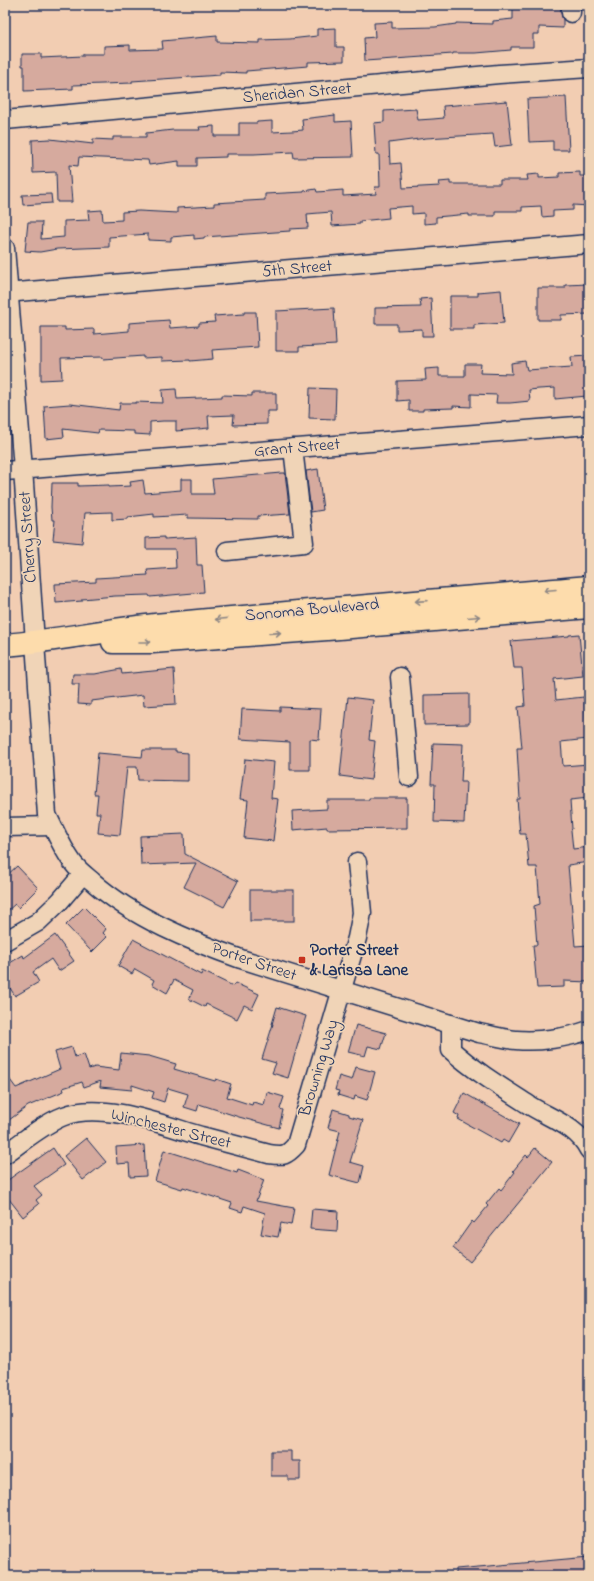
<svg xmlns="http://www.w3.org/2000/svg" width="594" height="1581" font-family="'Indie Flower',sans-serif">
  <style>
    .building { fill: #d6aa9e; stroke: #1b2f5e }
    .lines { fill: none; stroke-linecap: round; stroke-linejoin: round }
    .minor-casing { stroke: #1b2f5e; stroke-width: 21 }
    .major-casing { stroke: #1b2f5e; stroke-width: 25 }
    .minor { stroke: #f0d4b7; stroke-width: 18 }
    .major { stroke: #fddcac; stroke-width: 22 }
    .oneway { stroke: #8c8685 }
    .poi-dot { fill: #c8321e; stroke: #f0d4b7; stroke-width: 1.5 }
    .labels { text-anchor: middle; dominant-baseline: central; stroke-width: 3.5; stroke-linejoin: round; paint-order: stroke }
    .street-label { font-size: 17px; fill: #1b2f5e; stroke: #f0d4b7 }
    .poi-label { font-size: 17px; font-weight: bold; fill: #1b2f5e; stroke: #f0d4b7; text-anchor: start }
  </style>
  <rect width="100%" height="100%" fill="#f2cdb2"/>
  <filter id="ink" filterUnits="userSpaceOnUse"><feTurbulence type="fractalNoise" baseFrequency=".025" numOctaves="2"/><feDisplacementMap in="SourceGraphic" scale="8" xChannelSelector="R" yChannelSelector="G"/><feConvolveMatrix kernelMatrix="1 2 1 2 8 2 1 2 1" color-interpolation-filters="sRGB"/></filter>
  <g filter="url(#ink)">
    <g class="building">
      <polygon points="546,5 560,5 561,13 563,20 563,28 539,27 539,34 533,34 533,47 511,47 511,50 476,53 453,53 453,54 423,56 423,57 365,61 364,38 375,37 374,23 392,22 392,28 435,27 456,24 456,23 493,24 493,21 513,19 513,8 546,8"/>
      <polygon points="336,28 336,47 344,47 344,61 308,62 308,66 246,71 246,73 220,72 220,75 206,76 132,81 132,83 73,85 73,89 24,91 24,66 22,66 22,54 41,54 41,58 83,56 83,54 104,54 104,46 130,45 130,50 163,49 162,41 217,36 217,42 260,43 260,40 290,39 317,36 317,29"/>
      <polygon points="566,97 569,150 553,150 553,141 529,142 527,99"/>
      <polygon points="507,101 512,145 495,147 493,134 426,138 389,143 390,164 401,163 403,188 440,186 439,182 450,181 450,184 500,184 500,180 528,180 527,175 539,174 539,178 559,177 559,173 580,172 580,176 589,176 589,206 573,205 573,210 553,211 553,216 542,217 541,206 522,207 522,211 495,211 495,216 469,216 469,214 436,217 436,223 424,224 424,213 412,214 412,206 388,208 389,218 360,221 360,224 332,226 331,212 307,214 308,228 290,229 290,231 204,237 204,238 194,239 194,235 171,237 171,241 148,240 148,234 109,237 109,247 57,249 40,252 25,251 28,222 42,222 41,239 64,237 64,221 89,220 88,211 102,210 103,221 122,220 122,212 139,211 177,213 177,208 214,206 214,203 265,200 265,194 304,192 304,191 316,189 317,192 343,190 343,196 376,194 375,187 380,187 379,154 376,154 374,123 384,122 384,111 416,109 418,120 433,119 444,118 443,106"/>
      <polygon points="335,115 335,122 351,121 353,157 294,158 293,152 254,154 226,154 226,157 197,158 197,166 179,166 179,161 149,165 148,160 79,157 78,166 69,165 72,202 57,202 56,172 33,173 32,140 50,139 93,144 93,139 113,140 113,137 146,137 146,133 173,130 200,130 199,127 214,126 214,136 239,136 239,123 257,123 257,122 272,121 272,132 292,131 303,130 302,119"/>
      <polygon points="51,194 52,203 23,205 22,195"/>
      <polygon points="589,284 589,314 561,315 561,320 538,320 538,288 565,288 565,285"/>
      <polygon points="501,290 504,323 474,325 474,329 450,329 450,296 478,296 478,292"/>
      <polygon points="431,298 433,336 422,336 422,329 397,330 397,324 375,324 375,308 421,307 420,299"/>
      <polygon points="334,308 336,345 299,347 299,351 276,351 276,311"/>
      <polygon points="244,312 256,312 258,347 212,350 213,359 190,361 190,360 162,361 162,357 143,358 143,356 103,359 103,357 61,358 62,379 41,380 41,327 65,327 65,330 94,329 94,334 129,331 129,323 169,320 170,328 199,326 199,323 215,322 214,316 244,314"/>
      <polygon points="589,356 589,384 587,384 587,396 555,399 555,388 539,389 529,390 530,401 510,403 496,403 497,395 471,394 471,407 453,406 453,408 423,409 423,411 409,411 409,400 397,401 397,381 426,380 425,369 439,368 439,376 465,376 465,364 481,364 480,373 512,374 511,363 525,361 527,370 572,367 571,357"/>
      <polygon points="310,388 336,389 335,419 309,418"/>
      <polygon points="176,389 177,399 222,397 222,395 252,396 252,393 276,393 276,411 267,411 267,424 233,425 234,415 208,416 209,428 176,431 176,421 163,421 150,422 150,435 134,434 134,431 99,430 98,433 63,429 64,437 46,439 44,406 70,404 119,410 120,403 136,403 136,402 163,403 162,390"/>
      <polygon points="318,469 323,510 311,512 306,471"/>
      <polygon points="282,473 285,473 290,514 258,516 258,519 188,518 188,515 154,517 154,514 128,517 128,519 112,520 112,512 85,513 82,543 53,540 55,520 52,520 51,507 52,483 78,483 78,486 109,485 109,487 131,486 130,482 143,480 145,493 181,490 181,479 192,479 192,494 214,494 212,479"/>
      <polygon points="164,537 164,539 196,537 197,565 202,565 204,592 150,597 149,595 115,596 82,599 82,601 56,603 55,584 96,582 96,578 148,575 147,570 176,568 175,549 146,549 146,538"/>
      <polygon points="579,634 583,676 554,679 556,700 584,697 588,739 561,742 563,766 589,764 589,798 570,800 572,829 571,830 573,849 589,847 589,862 568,865 575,946 589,945 589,982 564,981 564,987 537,988 533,945 537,945 534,906 540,904 537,867 529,867 526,834 520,834 517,799 520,799 517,748 522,748 518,707 525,706 522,668 514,668 511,641 569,636 569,635"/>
      <polygon points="121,669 122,674 174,669 176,704 144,706 143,695 91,701 91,705 78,704 79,684 72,684 73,674 95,674"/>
      <polygon points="469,694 469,724 424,725 424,695"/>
      <polygon points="348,697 373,700 369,740 375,741 371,780 340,776"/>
      <polygon points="280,707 321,709 319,740 310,739 310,770 290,770 290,742 240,739 242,709 280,711"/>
      <polygon points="433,743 463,744 461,782 466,782 464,823 434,822 435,784 431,784"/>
      <polygon points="143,750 176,750 176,752 188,753 188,781 138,780 137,767 127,767 120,835 98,833 100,813 96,813 98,794 94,794 98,753 142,757"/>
      <polygon points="245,759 274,762 271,798 278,799 273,841 244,838 248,800 240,799"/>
      <polygon points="369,798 407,798 407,828 327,829 327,827 293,830 292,811 327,809 327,800 369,800"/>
      <polygon points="184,834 185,854 238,881 224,907 184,887 196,863 141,865 140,836"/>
      <polygon points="17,866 38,888 18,908 15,904 5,913 5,877"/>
      <rect x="250" y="890" width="44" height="31"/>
      <polygon points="84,907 106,929 103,933 107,937 92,952 66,925"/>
      <polygon points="55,935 74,961 59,971 51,959 33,972 39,982 15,996 5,980 5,966 23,955 24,958"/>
      <polygon points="133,939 201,975 202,971 233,986 235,983 259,994 252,1009 244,1005 237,1019 206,1004 205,1007 189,999 193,990 174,980 167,993 152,984 154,980 135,969 132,974 118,966"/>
      <polygon points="277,1007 306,1016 288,1078 272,1073 276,1063 262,1059 273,1024 272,1024"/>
      <polygon points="356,1025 386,1033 381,1049 368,1046 365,1056 348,1052"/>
      <polygon points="72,1047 75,1057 84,1054 89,1069 95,1067 119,1070 121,1053 149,1056 176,1064 174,1069 215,1081 216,1079 231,1084 227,1097 252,1105 253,1102 264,1105 267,1092 284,1097 280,1109 283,1110 279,1128 239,1117 199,1104 197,1111 184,1107 188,1094 168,1088 164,1102 152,1098 154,1092 132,1085 132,1090 100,1087 101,1081 84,1087 82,1082 63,1088 64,1091 28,1106 5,1123 5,1073 16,1088 60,1069 55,1052"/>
      <polygon points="356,1067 375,1072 367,1100 355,1096 354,1100 338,1095 339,1091 335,1090 339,1076 352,1080"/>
      <polygon points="464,1093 519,1124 508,1143 503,1140 501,1143 458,1119 459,1116 454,1113"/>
      <polygon points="333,1109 349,1114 349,1116 363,1120 350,1162 364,1166 360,1183 329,1175 340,1131 328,1128"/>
      <polygon points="86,1138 106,1162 83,1180 64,1156"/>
      <polygon points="144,1145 146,1176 130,1177 129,1163 117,1164 116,1147"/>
      <polygon points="53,1148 64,1165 34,1186 42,1195 36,1200 39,1204 23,1217 5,1194 5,1182"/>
      <polygon points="535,1148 552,1162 470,1262 453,1248 472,1221 474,1223 488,1206 486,1204 499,1188 501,1190 515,1172 513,1171 526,1155 528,1157"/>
      <polygon points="164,1150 237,1173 238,1170 264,1180 256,1201 294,1208 291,1225 281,1223 278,1237 261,1234 265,1213 244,1206 242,1212 230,1208 232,1203 183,1187 182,1189 155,1181"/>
      <polygon points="312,1209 338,1211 337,1231 310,1229"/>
      <polygon points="271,1451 291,1451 291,1461 300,1461 300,1480 288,1480 288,1476 271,1476"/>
      <polygon points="589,1557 589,1576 456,1576 456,1569"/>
    </g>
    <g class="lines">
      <g class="minor-casing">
        <g id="minor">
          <polyline points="571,5 571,13"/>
          <polyline points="5,120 499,74 589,68"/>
          <path d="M5,248L23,469L47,815C55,831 62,848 73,863C78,870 86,876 93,882C134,918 190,941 241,959L479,1033C491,1035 504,1039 516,1040C539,1042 567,1038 589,1030"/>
          <polyline points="5,293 589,244"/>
          <polyline points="5,471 589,425"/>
          <polyline points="227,551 304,543 293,448"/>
          <polyline points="400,677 409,777"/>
          <polyline points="5,827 52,826"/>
          <polyline points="5,941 38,922 60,901 83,874"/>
          <path d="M451,1024V1050C476,1072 501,1087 529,1105C551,1119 577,1126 589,1150"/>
          <path d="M5,1154C24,1141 43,1124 64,1116C102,1101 163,1125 201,1136C224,1142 246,1148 269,1154C284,1156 286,1156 296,1145L357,938L362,913L357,862"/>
        </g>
      </g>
      <g class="major-casing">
        <g id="major">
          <polyline points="113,642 152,642 327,629 589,607"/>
          <path d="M5,645C55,641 105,630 155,625C299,611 444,600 589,587"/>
        </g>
      </g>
      <use href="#minor" class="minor"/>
      <use href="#major" class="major"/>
    </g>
    <defs><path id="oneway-shaft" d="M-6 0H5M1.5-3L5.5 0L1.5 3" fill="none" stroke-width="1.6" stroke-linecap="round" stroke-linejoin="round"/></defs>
    <g class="oneway">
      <use href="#oneway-shaft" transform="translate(550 590) rotate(175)"/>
      <use href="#oneway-shaft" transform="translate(421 601) rotate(176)"/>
      <use href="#oneway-shaft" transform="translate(474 617) rotate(-5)"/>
      <use href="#oneway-shaft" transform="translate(221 619) rotate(174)"/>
      <use href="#oneway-shaft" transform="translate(275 633) rotate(-4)"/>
      <use href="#oneway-shaft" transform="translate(145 642)"/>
    </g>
  </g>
  <rect class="poi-dot" x="298" y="956" width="8" height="8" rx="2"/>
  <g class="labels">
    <g class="street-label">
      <text transform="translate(297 93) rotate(-5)">Sheridan Street</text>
      <text transform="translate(297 269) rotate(-5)">5th Street</text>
      <text transform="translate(297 448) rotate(-5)">Grant Street</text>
      <text transform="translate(28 537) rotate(-94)">Cherry Street</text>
      <text transform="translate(312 610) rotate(-5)">Sonoma Boulevard</text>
      <text transform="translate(254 962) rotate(19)">Porter Street</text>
      <text transform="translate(319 1068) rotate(-73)">Browning Way</text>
      <text transform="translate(171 1129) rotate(14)">Winchester Street</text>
    </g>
    <g class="poi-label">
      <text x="310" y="950">Porter Street<tspan x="310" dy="20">&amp; Larissa Lane</tspan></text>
    </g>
  </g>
  <rect width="594" height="1581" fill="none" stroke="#f0d4b7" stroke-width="20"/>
  <rect x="10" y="10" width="574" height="1561" fill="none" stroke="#1b2f5e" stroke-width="1.5" filter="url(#ink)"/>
</svg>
